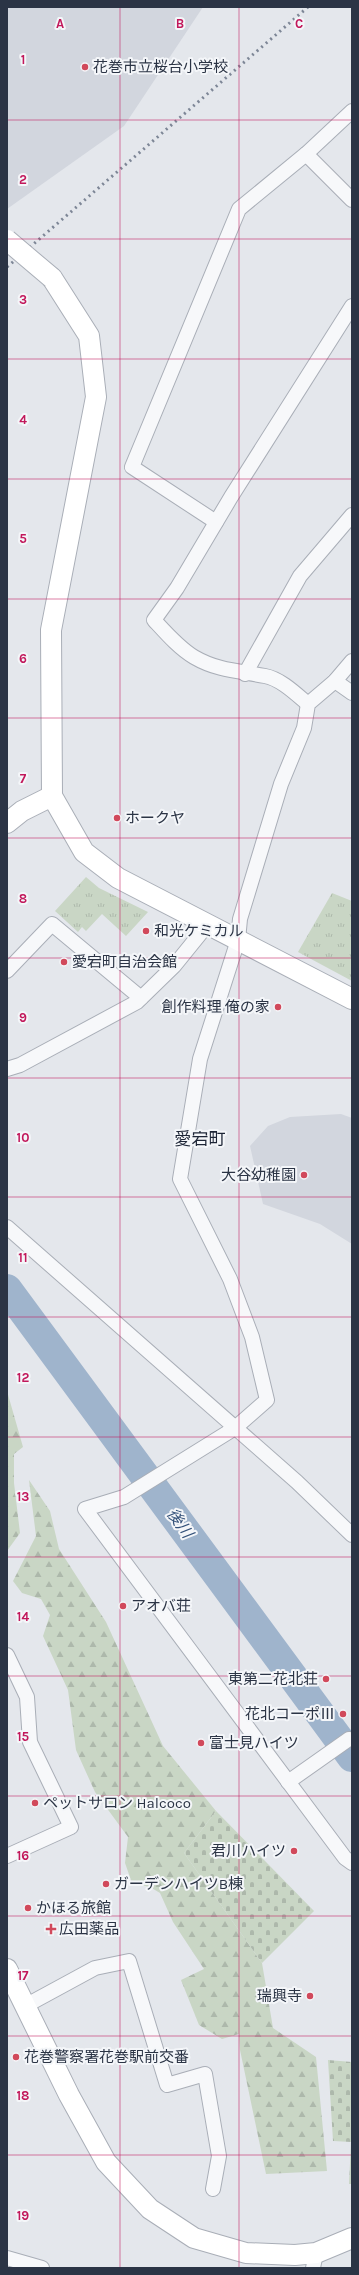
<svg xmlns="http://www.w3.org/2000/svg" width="359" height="2275" font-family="Karla,'Noto Sans JP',sans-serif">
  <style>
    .built { fill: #d2d6de }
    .grass { fill: url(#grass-tufts) }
    .forest { fill: url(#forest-firs) }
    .cemetery { fill: url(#cemetery-stones) }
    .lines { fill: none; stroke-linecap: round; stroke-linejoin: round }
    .river { stroke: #9fb4cc; stroke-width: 30 }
    .street-casing { stroke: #a9aeb7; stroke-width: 16 }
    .secondary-casing { stroke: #a9aeb7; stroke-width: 22 }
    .street { stroke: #f7f8fa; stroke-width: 14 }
    .secondary { stroke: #fff; stroke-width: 20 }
    .rail { stroke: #7d8696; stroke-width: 3; stroke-dasharray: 2 4; stroke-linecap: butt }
    .secondary-bridge-casing { stroke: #a9aeb7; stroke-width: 22; stroke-linecap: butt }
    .secondary-bridge { stroke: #fff; stroke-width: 20 }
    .grid { fill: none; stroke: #c2185b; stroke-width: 1; stroke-opacity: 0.55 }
    .poi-dot { fill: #d1495b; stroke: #f4f6f9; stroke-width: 1.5 }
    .labels { text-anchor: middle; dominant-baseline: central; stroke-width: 4; stroke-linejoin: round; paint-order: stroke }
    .poi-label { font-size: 15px; fill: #2b3445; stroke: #f4f6f9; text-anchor: start }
    .water-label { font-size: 16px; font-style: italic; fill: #34527a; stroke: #f4f6f9 }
    .quarter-label { font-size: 17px; fill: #1d2536; stroke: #f4f6f9 }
    .grid-label { font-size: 13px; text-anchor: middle; font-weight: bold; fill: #c2185b; stroke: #f4f6f9; stroke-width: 4; stroke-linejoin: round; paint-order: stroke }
  </style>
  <defs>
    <pattern id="grass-tufts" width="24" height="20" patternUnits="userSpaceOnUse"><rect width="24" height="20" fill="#c9d6c5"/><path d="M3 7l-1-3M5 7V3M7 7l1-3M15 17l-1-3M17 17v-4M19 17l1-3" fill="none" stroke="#adb8ab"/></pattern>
    <pattern id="forest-firs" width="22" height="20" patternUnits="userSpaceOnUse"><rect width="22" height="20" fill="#c9d6c5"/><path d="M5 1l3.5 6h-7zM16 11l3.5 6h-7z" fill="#adb8ab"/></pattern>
    <pattern id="cemetery-stones" width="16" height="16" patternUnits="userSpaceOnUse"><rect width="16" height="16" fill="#c9d6c5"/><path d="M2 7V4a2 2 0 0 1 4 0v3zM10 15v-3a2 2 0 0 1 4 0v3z" fill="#adb8ab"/></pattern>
  </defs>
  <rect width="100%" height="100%" fill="#e4e7ec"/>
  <g class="built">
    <polygon points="7,7 203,7 124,126 7,209"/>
    <polygon points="341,1114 352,1118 352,1244 320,1224 263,1204 250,1146 268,1126 290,1117"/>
  </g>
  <g class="grass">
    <polygon points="86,877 99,888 148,912 126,936 102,914 86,931 82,927 78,932 55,911"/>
    <polygon points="332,893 352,901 352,981 298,952"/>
  </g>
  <g class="forest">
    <polygon points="7,1391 23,1447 14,1454 14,1483 20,1533 7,1551"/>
    <polygon points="29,1480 50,1511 59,1549 106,1622 163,1746 216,1811 184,1853 262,1963 273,2028 316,2057 327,2171 266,2174 240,2050 239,2034 222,2039 199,2025 181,1980 204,1969 173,1922 160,1893 150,1887 132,1883 125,1863 128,1837 95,1792 76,1750 68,1690 43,1636 50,1615 41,1599 22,1593 13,1581 36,1536"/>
  </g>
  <g class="cemetery">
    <polygon points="216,1811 314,1911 262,1963 184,1853"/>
    <polygon points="328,2060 352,2062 352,2184 349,2184 351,2142 333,2141"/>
  </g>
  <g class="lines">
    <polyline class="river" points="7,1289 352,1757"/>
    <g class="street-casing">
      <g id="street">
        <polyline points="306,154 352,111"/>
        <polyline points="216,522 132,467 239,209 306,154 352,200"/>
        <polyline points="352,661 335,681 308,704 304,728 281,784 240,919 238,940 200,1059 180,1179 230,1279 252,1337 267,1400 235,1428 124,1497 85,1509 345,1858 352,1863"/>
        <polyline points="245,674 300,576 352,515"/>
        <polyline points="335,681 352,693"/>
        <path d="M308,704C296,694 281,679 265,676C240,671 218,671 194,657C179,648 166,633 154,620L177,588L231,497L352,306"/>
        <polyline points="7,971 52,924 141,998"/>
        <polyline points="7,1069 20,1065 137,1002 174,966 208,924"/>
        <polyline points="7,1227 297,1482 352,1535"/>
        <polyline points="7,1655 27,1697 30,1742 71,1827 7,1856"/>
        <polyline points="288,1782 349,1739"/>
        <polyline points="25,2006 95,1968 129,1961 167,2085 205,2074 219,2156 213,2189"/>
        <polyline points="7,2258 42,2268"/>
        <polyline points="313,2268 316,2253"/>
      </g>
    </g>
    <g class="secondary-casing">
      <g id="secondary">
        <polyline points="52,278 89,336 96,397 51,630 52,796 84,852 118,878 352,999"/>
        <polyline points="7,823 22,811 52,796"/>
        <polyline points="7,1969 69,2095 106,2162 150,2209 194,2238 246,2253 295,2255 316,2253 352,2238"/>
      </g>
    </g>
    <use href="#street" class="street"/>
    <use href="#secondary" class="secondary"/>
    <polyline class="rail" points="7,267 308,7"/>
    <g class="secondary-bridge-casing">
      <polyline id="secondary-bridge" points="7,240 52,278"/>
    </g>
    <use href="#secondary-bridge" class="secondary-bridge"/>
  </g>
  <path class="grid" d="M120,7V2268M239,7V2268M7,120H352M7,239H352M7,359H352M7,479H352M7,599H352M7,718H352M7,838H352M7,958H352M7,1078H352M7,1197H352M7,1317H352M7,1437H352M7,1557H352M7,1676H352M7,1796H352M7,1916H352M7,2036H352M7,2155H352"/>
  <g class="poi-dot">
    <circle cx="85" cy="67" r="4"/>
    <circle cx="117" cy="818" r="4"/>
    <circle cx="146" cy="931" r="4"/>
    <circle cx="64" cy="962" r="4"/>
    <circle cx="278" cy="1007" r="4"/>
    <circle cx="304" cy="1175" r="4"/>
    <circle cx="123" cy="1606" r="4"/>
    <circle cx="326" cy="1679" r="4"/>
    <circle cx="343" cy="1714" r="4"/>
    <circle cx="201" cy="1743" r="4"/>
    <circle cx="35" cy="1803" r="4"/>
    <circle cx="294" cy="1851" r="4"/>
    <circle cx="106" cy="1884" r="4"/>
    <circle cx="28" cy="1908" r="4"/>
    <path d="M49 1923h4v4h4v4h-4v4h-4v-4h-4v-4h4z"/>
    <circle cx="310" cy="1996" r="4"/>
    <circle cx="16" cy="2057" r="4"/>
  </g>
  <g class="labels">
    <g class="poi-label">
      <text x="93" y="67">花巻市立桜台小学校</text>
      <text x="125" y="818">ホークヤ</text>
      <text x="154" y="931">和光ケミカル</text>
      <text x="72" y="962">愛宕町自治会館</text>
      <text x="270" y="1007" text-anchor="end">創作料理 俺の家</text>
      <text x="296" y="1175" text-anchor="end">大谷幼稚園</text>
      <text x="131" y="1606">アオバ荘</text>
      <text x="318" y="1679" text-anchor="end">東第二花北荘</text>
      <text x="335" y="1714" text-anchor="end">花北コーポⅢ</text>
      <text x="209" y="1743">富士見ハイツ</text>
      <text x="43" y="1803">ペットサロン Halcoco</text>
      <text x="286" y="1851" text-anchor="end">君川ハイツ</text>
      <text x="114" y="1884">ガーデンハイツB棟</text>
      <text x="36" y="1908">かほる旅館</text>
      <text x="59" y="1929">広田薬品</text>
      <text x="302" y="1996" text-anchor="end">瑞興寺</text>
      <text x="24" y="2057">花巻警察署花巻駅前交番</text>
    </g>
    <g class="water-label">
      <text transform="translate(180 1523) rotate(54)">後川</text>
    </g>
    <g class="quarter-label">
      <text x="200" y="1139">愛宕町</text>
    </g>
  </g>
  <g class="grid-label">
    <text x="60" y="28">A</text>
    <text x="180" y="28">B</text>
    <text x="299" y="28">C</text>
    <text x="23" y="64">1</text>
    <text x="23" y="184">2</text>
    <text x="23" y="304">3</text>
    <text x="23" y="424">4</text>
    <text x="23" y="543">5</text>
    <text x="23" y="663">6</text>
    <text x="23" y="783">7</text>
    <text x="23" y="903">8</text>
    <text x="23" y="1022">9</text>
    <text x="23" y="1142">10</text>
    <text x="23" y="1262">11</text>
    <text x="23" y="1382">12</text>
    <text x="23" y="1501">13</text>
    <text x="23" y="1621">14</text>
    <text x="23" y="1741">15</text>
    <text x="23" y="1860">16</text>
    <text x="23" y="1980">17</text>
    <text x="23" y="2100">18</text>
    <text x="23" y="2220">19</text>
  </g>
  <rect width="359" height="2275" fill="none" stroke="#2b3445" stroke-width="16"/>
</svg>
